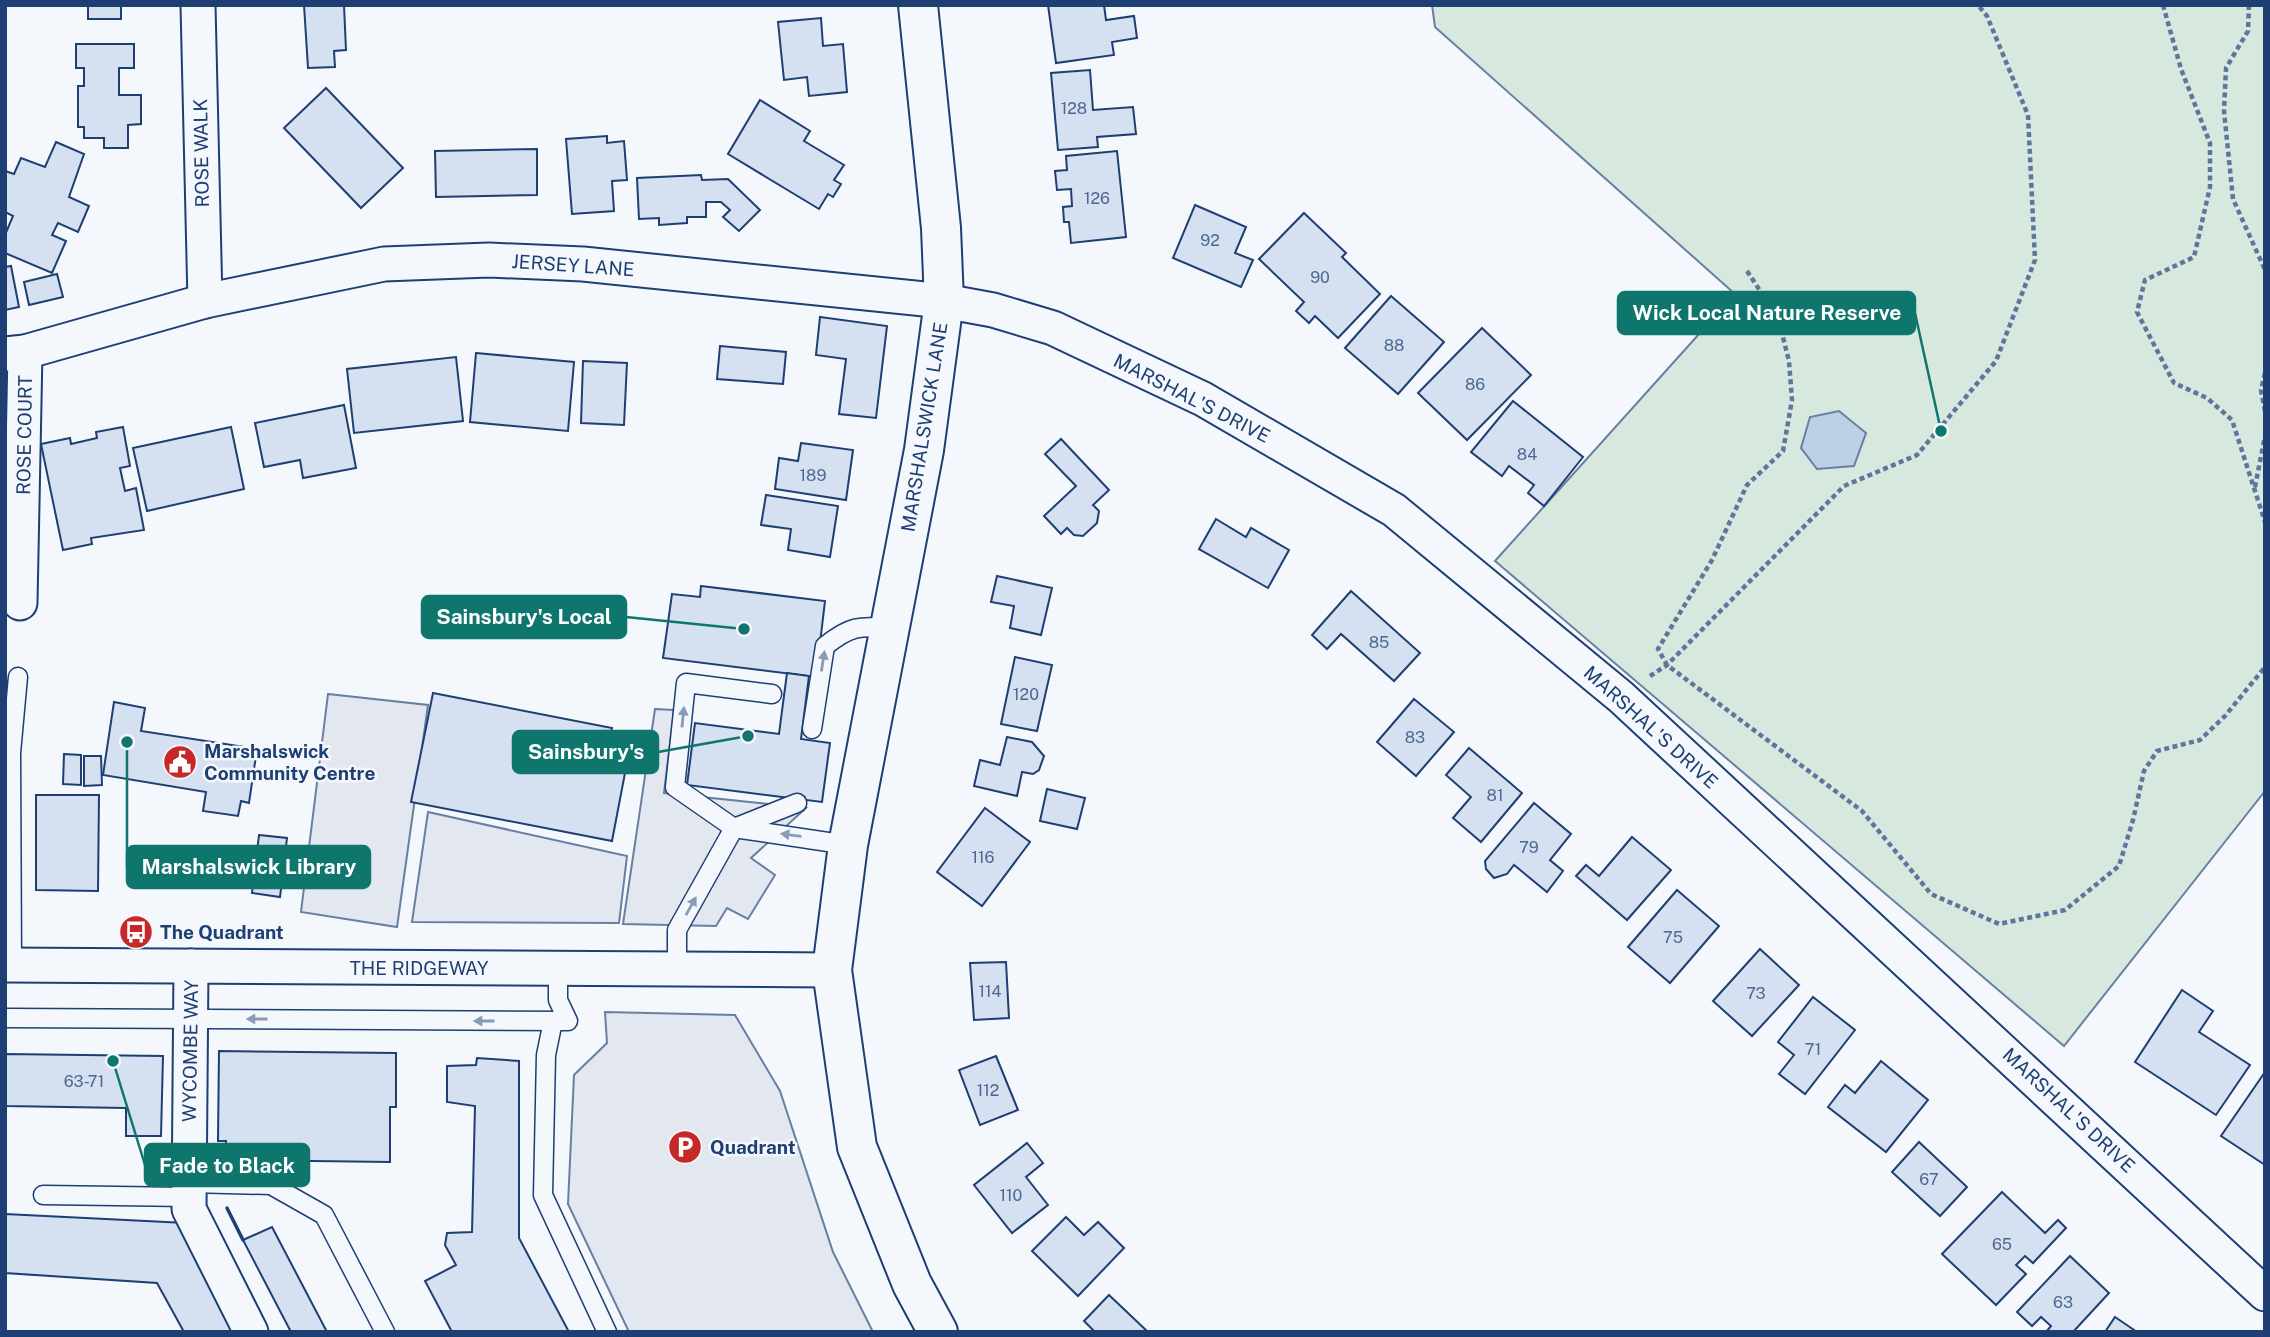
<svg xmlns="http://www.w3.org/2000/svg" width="2270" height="1337" font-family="'Public Sans',sans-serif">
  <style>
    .green { fill: #d7e8df; stroke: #687fa3; stroke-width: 2 }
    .parking { fill: #e3e8f0; stroke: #687fa3; stroke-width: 2 }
    .water { fill: #bed0e5; stroke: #687fa3; stroke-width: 2 }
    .building { fill: #d5e0f0; stroke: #1d3f73; stroke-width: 2 }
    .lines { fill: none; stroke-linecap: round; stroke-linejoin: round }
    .lane-casing { stroke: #1d3f73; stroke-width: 21 }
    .street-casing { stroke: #1d3f73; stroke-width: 37 }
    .secondary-casing { stroke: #1d3f73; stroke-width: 42 }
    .path { stroke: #5e769c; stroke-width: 4.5; stroke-dasharray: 5 3.5; stroke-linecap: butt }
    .lane { stroke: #f4f7fb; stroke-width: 18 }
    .street { stroke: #f4f7fb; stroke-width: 33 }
    .secondary { stroke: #f4f7fb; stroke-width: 38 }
    .wall { stroke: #1d3f73; stroke-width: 3.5 }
    .oneway { fill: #889bb7 }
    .labels { text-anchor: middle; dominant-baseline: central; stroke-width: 5; stroke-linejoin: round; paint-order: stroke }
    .number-label { font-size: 16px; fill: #4b6792 }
    .street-label { font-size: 19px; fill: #1d3f73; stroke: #f4f7fb }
    .poi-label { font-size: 19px; font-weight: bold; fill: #1d3f73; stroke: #f4f7fb; text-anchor: start }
    .leader { fill: none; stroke: #0f766e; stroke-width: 2.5 }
    .callout-dot { fill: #0f766e; stroke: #f4f7fb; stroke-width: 2.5 }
    .callout { fill: #0f766e; stroke: #0f766e; stroke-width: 2.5 }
    .callout-label { font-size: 21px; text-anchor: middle; font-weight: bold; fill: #fff }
  </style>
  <rect width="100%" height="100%" fill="#f4f7fb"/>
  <polygon class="green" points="1432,5 2265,5 2265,791 2064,1046 1495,561 1735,294 1435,27"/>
  <g class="parking">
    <polygon points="328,694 428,705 397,927 301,912"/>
    <polygon points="655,709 674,710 664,793 806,808 751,858 775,875 748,919 727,908 716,926 623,924"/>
    <polygon points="428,812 627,856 619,923 412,922"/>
    <polygon points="605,1012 735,1015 780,1091 833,1252 873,1332 629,1332 568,1204 574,1075 607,1043"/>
  </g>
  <polygon class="water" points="1839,411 1866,433 1854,466 1817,469 1801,448 1810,417"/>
  <g class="building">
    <rect x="88" y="5" width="33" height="14"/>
    <polygon points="304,5 344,5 346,50 334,51 335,67 308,68"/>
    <polygon points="1048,5 1104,5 1106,20 1134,16 1137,38 1112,42 1114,55 1056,63"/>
    <polygon points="821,18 823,46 843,44 847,92 809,96 807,77 784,80 778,22"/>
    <polygon points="76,44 134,44 134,68 119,68 119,95 141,95 141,124 128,125 128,148 104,148 104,138 84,138 84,127 78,127 78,86 84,86 84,68 76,68"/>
    <polygon points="1090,70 1093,110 1133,107 1136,134 1097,137 1098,147 1058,150 1051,73"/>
    <polygon points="326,88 403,168 361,208 284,128"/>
    <polygon points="760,100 810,131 804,141 844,165 834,180 841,184 833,197 828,194 819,209 728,154"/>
    <polygon points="607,136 607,143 624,141 627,180 612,181 614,211 572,214 566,139"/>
    <polygon points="56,142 84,154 69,197 89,206 78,232 58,223 52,235 66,241 52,273 5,253 5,235 13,216 5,212 5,171 14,174 21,158 45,167"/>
    <polygon points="537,149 537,195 436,197 435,151"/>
    <polygon points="1117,151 1126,237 1071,243 1069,222 1064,222 1063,207 1072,206 1071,189 1057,190 1055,171 1067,170 1066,156"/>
    <polygon points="701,175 702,180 728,179 760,210 739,231 723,217 730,210 721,202 706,202 706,217 687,217 687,223 659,225 659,218 639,219 637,178"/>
    <polygon points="1195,205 1246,227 1235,253 1253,260 1241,287 1173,258"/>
    <polygon points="1304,213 1346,253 1342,257 1380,294 1338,338 1315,316 1309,323 1296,311 1304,302 1259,259"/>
    <polygon points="11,266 19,307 5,310 5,267"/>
    <polygon points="57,274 63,297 29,305 24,282"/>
    <polygon points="1391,296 1444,342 1398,394 1345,348"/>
    <polygon points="820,317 887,326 876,418 839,414 846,359 816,355"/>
    <polygon points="1482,328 1531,375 1467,440 1418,393"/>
    <polygon points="720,346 786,352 783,384 717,379"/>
    <polygon points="476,353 574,362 568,431 470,422"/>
    <polygon points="456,357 463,421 354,433 347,369"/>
    <polygon points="583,361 627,363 624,425 581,423"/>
    <polygon points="1513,401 1583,457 1544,506 1528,493 1534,485 1509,466 1502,476 1471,452"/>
    <polygon points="344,405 356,468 303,478 300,460 264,467 255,423"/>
    <polygon points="123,427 130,466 120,468 125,491 136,488 144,530 91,538 92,544 63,550 41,444 70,438 71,444 97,438 96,432"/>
    <polygon points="231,427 244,489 147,511 133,448"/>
    <polygon points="1061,439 1109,490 1093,505 1099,511 1097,523 1083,536 1074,535 1067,528 1061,534 1044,516 1076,486 1045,454"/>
    <polygon points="801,443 853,450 846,500 775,489 779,458 798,461"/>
    <polygon points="766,495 838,506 830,557 788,550 791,529 761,525"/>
    <polygon points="1216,519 1246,537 1251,528 1289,550 1268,588 1199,549"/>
    <polygon points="997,576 1052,588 1041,635 1010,628 1014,606 991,602"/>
    <polygon points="701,586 825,601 816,677 663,658 672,594 700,597"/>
    <polygon points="1351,591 1420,653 1394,681 1341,634 1327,649 1312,635"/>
    <polygon points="1015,657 1052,665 1037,731 1001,724"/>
    <polygon points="787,673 809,676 801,739 830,743 822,802 687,785 695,723 779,734"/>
    <polygon points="433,693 612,728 604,769 625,773 612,841 411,802"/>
    <polygon points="1414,699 1454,732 1416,776 1377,742"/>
    <polygon points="114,702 145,708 141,731 257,749 249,803 241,801 238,816 203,811 206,792 103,775"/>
    <polygon points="1007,737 1032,742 1044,756 1039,770 1033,774 1022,772 1017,796 974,786 980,760 1000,765"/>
    <polygon points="1469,748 1522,793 1481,842 1453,818 1471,797 1446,775"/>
    <polygon points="64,754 81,755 81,785 63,784"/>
    <polygon points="84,756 101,756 102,785 84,786"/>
    <polygon points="1047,789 1085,798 1077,829 1040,821"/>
    <polygon points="36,795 99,795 98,891 36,890"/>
    <polygon points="1534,803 1571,834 1550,860 1563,871 1547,892 1514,865 1507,874 1494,878 1486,869 1485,861"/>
    <polygon points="985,808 1030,842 982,906 937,872"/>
    <polygon points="259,835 287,838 280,897 252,893"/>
    <polygon points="1632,837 1671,870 1627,920 1576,876 1586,865 1599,876"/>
    <polygon points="1677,890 1719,926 1670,983 1628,947"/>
    <polygon points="1760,949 1799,985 1752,1036 1713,1001"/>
    <polygon points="1006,962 1009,1018 974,1020 970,963"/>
    <polygon points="2182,990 2213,1011 2199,1032 2250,1065 2216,1115 2135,1062"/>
    <polygon points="1813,997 1855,1030 1805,1094 1779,1074 1794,1055 1778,1042"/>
    <polygon points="219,1051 396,1053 396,1107 390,1107 390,1162 226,1160 226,1141 218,1141"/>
    <polygon points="5,1054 163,1056 161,1136 126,1136 126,1108 5,1106"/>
    <polygon points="996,1056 1018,1110 980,1125 959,1070"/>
    <polygon points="477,1058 519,1061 519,1238 569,1332 452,1332 425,1281 456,1265 445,1245 447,1233 472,1232 475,1106 447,1102 447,1066 476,1065"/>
    <polygon points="1881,1061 1928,1100 1886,1152 1828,1107 1845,1085 1855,1093"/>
    <polygon points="2265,1072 2265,1165 2221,1136"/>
    <polygon points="1919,1142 1967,1187 1940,1216 1892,1172"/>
    <polygon points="1027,1143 1043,1163 1026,1177 1048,1205 1012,1233 974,1185"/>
    <polygon points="2002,1192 2045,1233 2058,1220 2066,1228 2033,1263 2025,1256 2016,1265 2026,1274 1996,1305 1942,1254"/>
    <polygon points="5,1214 186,1223 243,1332 184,1332 157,1283 5,1273"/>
    <polygon points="1066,1217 1084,1235 1098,1222 1124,1248 1078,1296 1032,1251"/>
    <polygon points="272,1227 327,1332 291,1332 243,1240"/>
    <polygon points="2070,1256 2109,1293 2073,1332 2046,1332 2051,1326 2041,1317 2032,1326 2017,1312"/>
    <polygon points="1109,1295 1148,1332 1095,1332 1084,1321"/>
    <polygon points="2115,1317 2137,1332 2105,1332"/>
  </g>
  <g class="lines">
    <g class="lane-casing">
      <g id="lane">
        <polyline points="772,694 686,683 675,787 734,828 848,845"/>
        <path d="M812,729L825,646C850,626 858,626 890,628"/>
        <polyline points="12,965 11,753 18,677"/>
        <polyline points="677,971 677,930 734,828 797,803"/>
        <polyline points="5,1018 568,1021 558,1000 558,969"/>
        <polyline points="553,1021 546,1055 543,1195 607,1332"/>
        <polyline points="189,1183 271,1185 324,1215 385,1332"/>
        <polyline points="43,1195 189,1197"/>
      </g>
    </g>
    <g class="street-casing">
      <g id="street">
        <polyline points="198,5 205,301"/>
        <polyline points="5,354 25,352 205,301 384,264 489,260 583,264 944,301 993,310 1053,328 1203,399 1394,510 1621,697 2265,1294"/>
        <polyline points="20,603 25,352"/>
        <polyline points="5,965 832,970"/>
        <polyline points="191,966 189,1209 251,1332"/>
      </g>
    </g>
    <g class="secondary-casing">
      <polyline id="secondary" points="918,5 941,228 944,301 924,450 848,845 832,970 857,1147 912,1284 938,1332"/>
    </g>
    <g class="path">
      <polyline points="2163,5 2181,69 2210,143 2210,187 2194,257 2145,280 2137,312 2174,383 2207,398 2232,420 2265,522"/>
      <polyline points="2249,5 2248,31 2226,68 2224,111 2233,199 2265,270"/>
      <polyline points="1747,271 1778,318 1789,361 1792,400 1783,451 1747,485 1712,560 1658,649 1667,665 1862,811 1931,894 1999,924 2065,910 2119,866 2133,820 2144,771 2157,751 2200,740 2225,716 2265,667"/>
      <polyline points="2265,373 2261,390 2265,411"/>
      <polyline points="2255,487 2265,436"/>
      <polyline points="1650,676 1667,665 1844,486 1917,455 1996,361 2035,260 2028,115 1987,16 1978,5"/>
    </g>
    <use href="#lane" class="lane"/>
    <use href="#street" class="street"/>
    <use href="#secondary" class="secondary"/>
    <polyline class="wall" points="227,1208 243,1240"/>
  </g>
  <defs><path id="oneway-solid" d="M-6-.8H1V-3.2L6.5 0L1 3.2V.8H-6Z" transform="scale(1.75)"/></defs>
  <g class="oneway">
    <use href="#oneway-solid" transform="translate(823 661) rotate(-81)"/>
    <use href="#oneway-solid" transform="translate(683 717) rotate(-84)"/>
    <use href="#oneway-solid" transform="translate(791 835) rotate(-173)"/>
    <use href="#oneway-solid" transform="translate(691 906) rotate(-61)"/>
    <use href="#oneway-solid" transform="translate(257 1019) rotate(-180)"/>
    <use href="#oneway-solid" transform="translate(484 1021) rotate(-180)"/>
  </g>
  <defs>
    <g id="civic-disc" transform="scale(1.75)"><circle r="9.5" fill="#c62828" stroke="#f4f7fb"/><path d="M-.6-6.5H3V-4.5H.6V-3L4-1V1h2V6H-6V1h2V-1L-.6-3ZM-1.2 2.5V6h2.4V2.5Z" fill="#fff"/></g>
    <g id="bus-disc" transform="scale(1.75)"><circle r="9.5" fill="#c62828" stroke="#f4f7fb"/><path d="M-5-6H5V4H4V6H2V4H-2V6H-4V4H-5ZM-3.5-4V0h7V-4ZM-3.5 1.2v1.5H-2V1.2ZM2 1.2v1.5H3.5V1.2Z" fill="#fff"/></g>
    <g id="parking-disc" transform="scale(1.75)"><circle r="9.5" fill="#c62828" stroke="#f4f7fb"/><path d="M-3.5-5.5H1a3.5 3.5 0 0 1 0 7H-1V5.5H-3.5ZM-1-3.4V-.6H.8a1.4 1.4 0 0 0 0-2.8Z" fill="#fff"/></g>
  </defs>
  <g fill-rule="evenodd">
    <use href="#civic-disc" x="180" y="762"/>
    <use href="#bus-disc" x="136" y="932"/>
    <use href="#parking-disc" x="685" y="1147"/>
  </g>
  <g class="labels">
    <g class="number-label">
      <text x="1074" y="108">128</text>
      <text x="1097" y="198">126</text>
      <text x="1210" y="240">92</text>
      <text x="1320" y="277">90</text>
      <text x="1394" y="345">88</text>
      <text x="1475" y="384">86</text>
      <text x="1527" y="454">84</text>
      <text x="813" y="475">189</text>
      <text x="1379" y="642">85</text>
      <text x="1026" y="694">120</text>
      <text x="1415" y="737">83</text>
      <text x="1495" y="795">81</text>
      <text x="1529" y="847">79</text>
      <text x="983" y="857">116</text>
      <text x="1673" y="937">75</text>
      <text x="990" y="991">114</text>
      <text x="1756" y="993">73</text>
      <text x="1813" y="1049">71</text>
      <text x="84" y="1081">63-71</text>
      <text x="988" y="1090">112</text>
      <text x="1929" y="1179">67</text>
      <text x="1011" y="1195">110</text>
      <text x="2002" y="1244">65</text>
      <text x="2063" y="1302">63</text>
    </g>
    <g class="street-label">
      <text transform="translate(201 153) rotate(-91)">ROSE WALK</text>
      <text transform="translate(573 265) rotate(4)">JERSEY LANE</text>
      <text transform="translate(1192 398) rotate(27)">MARSHAL'S DRIVE</text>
      <text transform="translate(924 427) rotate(-81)">MARSHALSWICK LANE</text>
      <text transform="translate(24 435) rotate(-89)">ROSE COURT</text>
      <text transform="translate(1651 727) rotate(42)">MARSHAL'S DRIVE</text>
      <text x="419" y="968">THE RIDGEWAY</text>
      <text transform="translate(190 1051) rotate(-89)">WYCOMBE WAY</text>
      <text transform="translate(2069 1110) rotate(43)">MARSHAL'S DRIVE</text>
    </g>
    <g class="poi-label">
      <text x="204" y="751">Marshalswick<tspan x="204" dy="22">Community Centre</tspan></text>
      <text x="160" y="932">The Quadrant</text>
      <text x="710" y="1147">Quadrant</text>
    </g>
  </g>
  <path class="leader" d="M1941 431L1915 313M744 629L626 617M748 736L658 752M127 742L127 867M113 1061L145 1165"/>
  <g class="callout-dot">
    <circle cx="1941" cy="431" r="7"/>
    <circle cx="744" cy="629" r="7"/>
    <circle cx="748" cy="736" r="7"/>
    <circle cx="127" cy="742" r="7"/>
    <circle cx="113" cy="1061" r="7"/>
  </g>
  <g class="callout">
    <rect x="1618" y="292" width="297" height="42" rx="7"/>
    <rect x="422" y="596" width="204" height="42" rx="7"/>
    <rect x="513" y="731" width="145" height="42" rx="7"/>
    <rect x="127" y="846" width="243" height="42" rx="7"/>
    <rect x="145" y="1144" width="164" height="42" rx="7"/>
  </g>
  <g class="callout-label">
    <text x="1767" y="320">Wick Local Nature Reserve</text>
    <text x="524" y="624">Sainsbury's Local</text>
    <text x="586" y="759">Sainsbury's</text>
    <text x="249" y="874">Marshalswick Library</text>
    <text x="227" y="1173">Fade to Black</text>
  </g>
  <rect width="2270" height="1337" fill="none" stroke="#1d3f73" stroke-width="14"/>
</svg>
